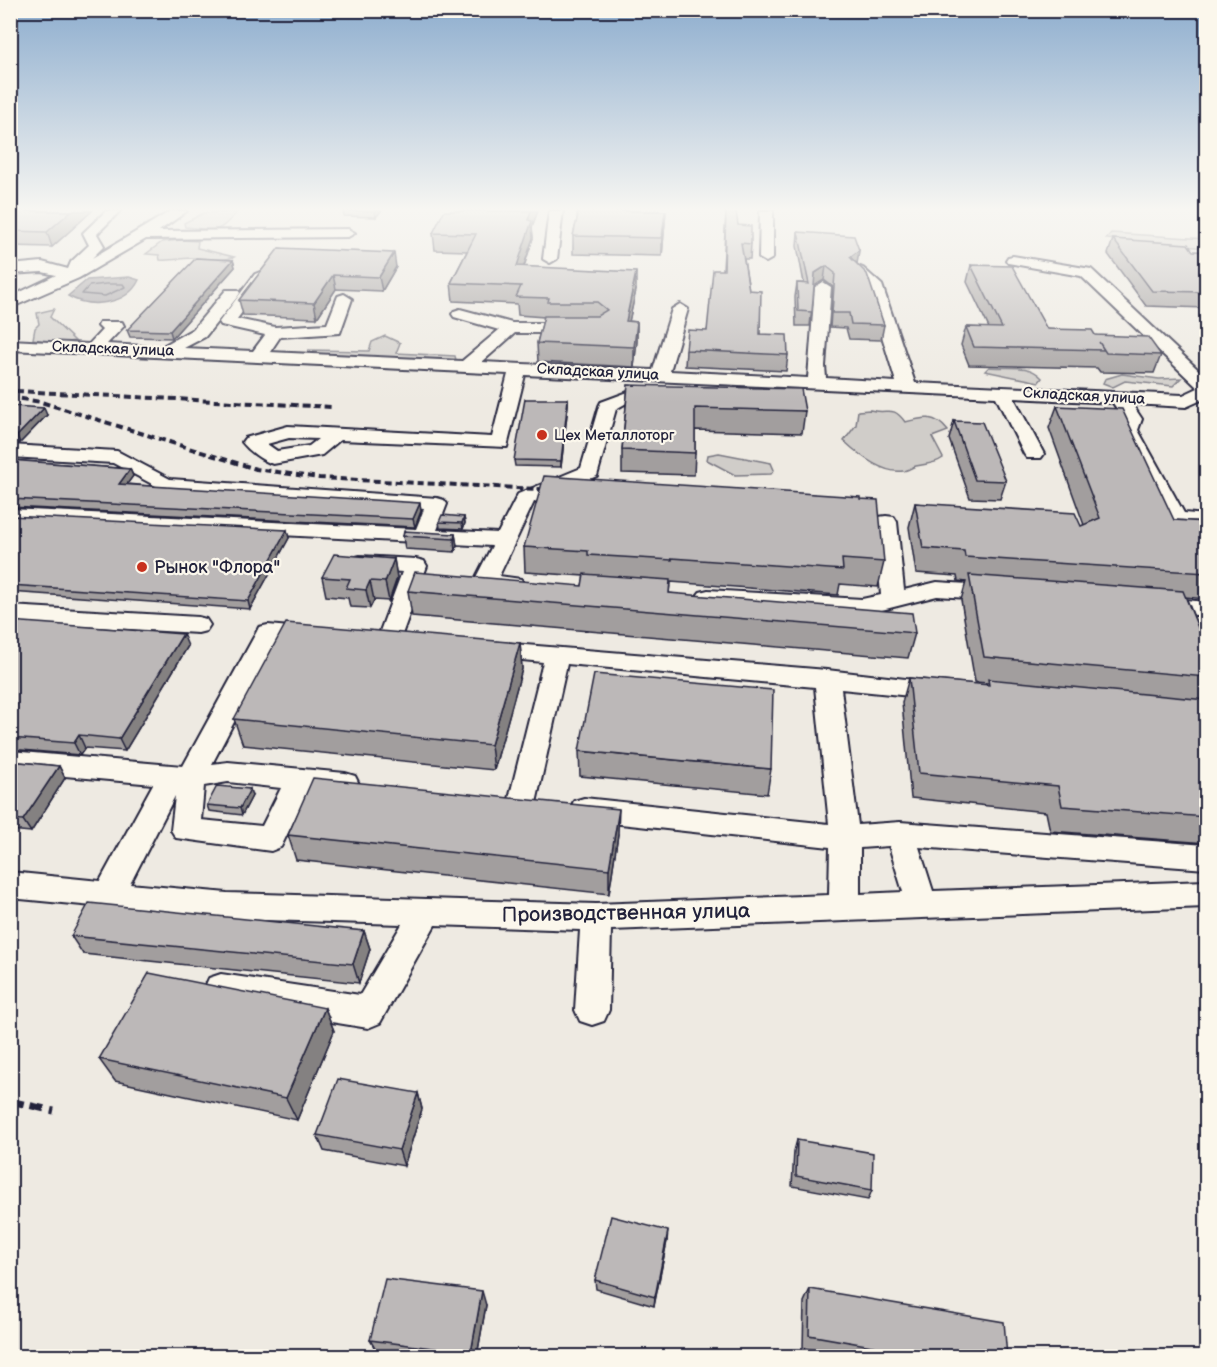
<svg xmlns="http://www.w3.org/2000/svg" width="1217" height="1367" font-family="'Balsamiq Sans',sans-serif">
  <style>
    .green { fill: #d0cdc9; stroke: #797882; stroke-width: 1.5 }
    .water { fill: #a6a3a7; stroke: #716f7c; stroke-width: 1.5 }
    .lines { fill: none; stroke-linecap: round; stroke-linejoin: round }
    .shore { stroke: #575666; stroke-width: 1.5 }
    .minor-casing { stroke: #22223b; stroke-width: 4 }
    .minor { fill: #fbf7ec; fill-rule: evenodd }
    .rail-far1 { stroke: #22223b; stroke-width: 4; stroke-dasharray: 7 4; stroke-linecap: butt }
    .rail { stroke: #22223b; stroke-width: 7; stroke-dasharray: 14 7; stroke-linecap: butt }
    .wall { fill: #a29e9e; stroke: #22223b; stroke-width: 1.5 }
    .shaded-wall { fill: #848181; stroke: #22223b; stroke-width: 1.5 }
    .building { fill: #bcb8b8; stroke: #22223b; stroke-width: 1.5 }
    .poi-dot { fill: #c8321e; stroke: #fbf7ec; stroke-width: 2 }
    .labels { text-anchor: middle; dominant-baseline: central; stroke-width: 4.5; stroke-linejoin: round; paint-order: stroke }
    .far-street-label { font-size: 15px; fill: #22223b; stroke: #fbf7ec }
    .far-poi-label { font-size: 15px; fill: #22223b; stroke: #fbf7ec; text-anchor: start }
    .poi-label { font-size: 18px; fill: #22223b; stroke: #fbf7ec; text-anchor: start }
    .near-street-label { font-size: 21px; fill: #22223b; stroke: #fbf7ec }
  </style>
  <rect width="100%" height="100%" fill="#eeeae2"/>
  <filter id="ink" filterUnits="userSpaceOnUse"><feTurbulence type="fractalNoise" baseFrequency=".0167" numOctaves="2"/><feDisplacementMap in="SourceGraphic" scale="12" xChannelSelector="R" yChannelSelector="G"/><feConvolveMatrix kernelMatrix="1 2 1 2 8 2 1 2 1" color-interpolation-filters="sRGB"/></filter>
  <g filter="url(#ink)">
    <g class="green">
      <path d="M238,211C215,238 215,229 185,227L184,223L204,213Z"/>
      <polygon points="1111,233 1206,239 1206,248 1106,239"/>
      <path d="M181,240L198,241L197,248L234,257C220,262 208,258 194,258C183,258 171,261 160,260L159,255L146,254L162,242Z"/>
      <polygon points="54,309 50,317 75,341 59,343 33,339 35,328 39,324 37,313"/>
      <polygon points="385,336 400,343 396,353 455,356 456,360 308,355 308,350 369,351 372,342"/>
      <path d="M989,367C1009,369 1028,363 1042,378L1039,382L985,371Z"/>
      <polygon points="1122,374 1159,379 1181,378 1173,386 1125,381 1113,387 1103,383 1105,379"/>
      <path d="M870,410C888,415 892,404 905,422C924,417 935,414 948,431L932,437L943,458C933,465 927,463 916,466C912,467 907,471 903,471C883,474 858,454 844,441L856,425L858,411Z"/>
      <polygon points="719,453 771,463 774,470 771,474 735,475 707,460 708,455"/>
    </g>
    <path class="water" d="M129,277L139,280C127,305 90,309 68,296L87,280Z"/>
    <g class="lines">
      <polygon class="shore" points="106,284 123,284 125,287 105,296 82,294 89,286"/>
      <g class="minor-casing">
        <g id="minor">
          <polygon points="106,211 120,211 97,234 104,246 92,258 171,211 187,211 159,231 348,229 355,233 348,237 146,239 79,278 10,308 10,297 56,275 42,272 10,274 10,265 42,262 68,269 71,262 89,245 83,233"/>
          <polygon points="549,211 563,211 557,259 550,263 543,259"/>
          <polygon points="760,211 773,211 773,258 766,262 759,258"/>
          <path d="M1013,256L1091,269L1206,377V398L1186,407L1132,404L1142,419L1138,430L1184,513L1206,515V527L1169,524L1118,430L1124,419L1113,403L1014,398L1044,454L1041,458H1027L1024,454L996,397L525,375L507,447L340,440L322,455L273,464C262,461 249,451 242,442L245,438L288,426L492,437L508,374L10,350V340L89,344L102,330L98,326L100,322H122L124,326L107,344L161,347L193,329L226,290H238L240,293L238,296L205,337L184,348L253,351L265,335L221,325L219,322L255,274L260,272L268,277L237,319L275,327L327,324L338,296L344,294L352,299L340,333L280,337L270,352L462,361L499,330L454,317L452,314L454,311L460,309L512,323H575L583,328L575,333H515L482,362L653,370L672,309L680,304L688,309L670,371L808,378L815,287L823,282L831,287L825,366L826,378L896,382L867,287L850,271L858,266L863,268L882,285L915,383L1183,395L1198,388L1081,276L1008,263L1006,260L1008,257ZM289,438L318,439L309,446L277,451L267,444Z"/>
          <path d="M628,392L637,397L616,409L597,476L534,502L499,576L521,579L524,584L521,589C507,593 490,592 476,588L473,583L492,546L10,521V509L416,529L424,509L165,491L113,463L10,457V445L117,451L170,479L437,498L444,500L447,504L437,530L498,533L518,494L581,468L599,406L601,402Z"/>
          <polygon points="886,516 894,517 897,522 904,590 937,582 999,586 1007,588 1011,593 1007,598 999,600 937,596 862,615 708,604 700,602 696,597 700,592 708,590 862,599 881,595 875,522 878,517"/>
          <polygon points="360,556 416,559 424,561 427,566 397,648 388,650 379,648 376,642 402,572 352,568 349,563 352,558"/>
          <polygon points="1155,597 1206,602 1206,616 1147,610 1143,605 1147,600"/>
          <polygon points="10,606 198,617 206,619 210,625 206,631 198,633 10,622"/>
          <path d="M268,625L323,630L326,636L323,642L314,644L276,642L212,764L228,762L345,773L355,776L359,784L355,792L345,795L308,791L281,847L271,851L176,838L171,830L175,796L130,884L227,893L596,904L829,895L830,847L584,820L574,817L570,809L574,801L584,798L829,824L815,687L567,664L536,803L532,811L522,814L512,811L508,803L543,662L479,656L476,650L479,644L488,642L827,670L949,684L953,690L949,696L940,699L841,689L858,825L900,822L1206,845V869L919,847L933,891L1206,881V907L611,930L609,1010L604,1021L592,1025L580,1021L575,1010L580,930L435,925L380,1023L368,1028L221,1004L209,1000L204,989L209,978L221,974L360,995L402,924L227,919L10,898V872L100,881L153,784L10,771V751L183,766L256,633L259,627ZM228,782L281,788L262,826L201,820L204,786ZM889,846L903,892L860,894V848Z"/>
        </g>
      </g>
      <use href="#minor" class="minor"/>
      <g class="rail-far1">
        <polyline points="16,391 333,407"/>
        <polyline points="10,397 41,402 256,469 319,478 557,490"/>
      </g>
      <polyline class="rail" points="10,1101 54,1111"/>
    </g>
    <g class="wall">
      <polygon points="10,211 92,211 52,247 10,246"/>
      <polygon points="343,211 381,211 376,217 344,216"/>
      <polygon points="577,211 666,211 662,256 573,254 573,236 577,219"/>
      <polygon points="726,211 738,225 751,244 750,259 744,259 749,290 760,334 788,355 786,371 685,366 686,350 707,331 723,270"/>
      <polygon points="532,227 533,238 524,267 636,290 629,321 637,322 637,341 634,367 538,362 537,343 544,317 518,315 517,304 453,301 451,283 467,251 435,250 433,233"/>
      <polygon points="798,232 859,250 857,263 884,325 881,340 849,339 846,328 830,327 833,287 824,280 814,286 810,326 796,326 795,297 797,283 804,283 797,246"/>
      <polygon points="1113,239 1193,251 1206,252 1206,308 1146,306 1108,254"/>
      <polygon points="279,248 396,267 382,291 336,289 317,318 243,315 239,300"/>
      <polygon points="233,260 235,267 172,338 130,337 127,330"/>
      <polygon points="971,265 1047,329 1095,335 1161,355 1154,373 1100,372 1097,368 969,365 961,345 966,327 989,328 967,282"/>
      <polygon points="628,385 805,411 802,433 695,430 695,453 694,475 622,473 622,450"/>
      <polygon points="568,399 568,405 561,467 515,466 514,460"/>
      <polygon points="1057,406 1174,520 1206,522 1206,599 1186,597 1206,647 1206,844 1206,843 1050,831 1046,812 911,798 902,703 909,678 986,685 987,683 975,682 961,600 966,582 958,581 957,576 916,573 909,527 915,503 1081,526 1084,525 1049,428"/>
      <polygon points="10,408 47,415 20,443 10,443"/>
      <polygon points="954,421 1006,481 1000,499 970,498 949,439"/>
      <polygon points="10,460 130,469 133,476 127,484 421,511 415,527 10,507"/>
      <polygon points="860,499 884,562 878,587 840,584 838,595 671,582 671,585 670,585 669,593 915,633 908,658 412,616 408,591 582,586 584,576 525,572 524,547"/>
      <polygon points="10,516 289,538 250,609 10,592"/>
      <polygon points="464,517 465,523 463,529 440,528 439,522"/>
      <polygon points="455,534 457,546 455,552 405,549 403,536"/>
      <polygon points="394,559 397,578 389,601 374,600 370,608 350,607 348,598 326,596 322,577"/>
      <polygon points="10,621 188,646 125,751 85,748 80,755 10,749"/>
      <polygon points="520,643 522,669 494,770 243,745 234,719"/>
      <polygon points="579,751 771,769 767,794 580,776"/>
      <polygon points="10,761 59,766 65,778 31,832 10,830"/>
      <polygon points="252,796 242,815 209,811 207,805"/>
      <polygon points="618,834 609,894 296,860 288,835"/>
      <polygon points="364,931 370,949 359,983 83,954 71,936"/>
      <polygon points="325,1008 334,1031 297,1120 115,1081 99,1059"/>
      <polygon points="418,1093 422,1109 404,1166 324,1151 317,1135"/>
      <polygon points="797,1140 872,1190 868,1200 792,1186 794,1151"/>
      <polygon points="667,1241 654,1306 596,1289 595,1280"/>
      <polygon points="810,1289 1007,1356 852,1356 803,1348 804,1302"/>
      <polygon points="486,1305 477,1356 412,1356 377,1352 370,1340"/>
    </g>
    <g class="shaded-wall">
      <polygon points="71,211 92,211 52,247 47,232"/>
      <polygon points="375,211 381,211 376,217"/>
      <polygon points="531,211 538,211 532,227 533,238 518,284 517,266 528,220"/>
      <polygon points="665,211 666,211 662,256 662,238"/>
      <polygon points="859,250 857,264 850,257"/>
      <polygon points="394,253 396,267 382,291 379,277"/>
      <polygon points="233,260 235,267 172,338 170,331"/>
      <polygon points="826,266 824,280 813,287 815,273"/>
      <polygon points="636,272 636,290 625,340 626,321"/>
      <polygon points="333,275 336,289 317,318 314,303"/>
      <polygon points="637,322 637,341 634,367 634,347"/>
      <polygon points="568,399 568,405 561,467 561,461"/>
      <polygon points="44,408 47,415 20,443 17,436"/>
      <polygon points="130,469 133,476 122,491 119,484"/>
      <polygon points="420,503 421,511 415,527 413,519"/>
      <polygon points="464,517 465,523 463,529 462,523"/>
      <polygon points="287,530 289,538 250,609 248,601"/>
      <polygon points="455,534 457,546 455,552 454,539"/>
      <polygon points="394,559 397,578 389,601 385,582"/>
      <polygon points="370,581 374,600 370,608 366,590"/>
      <polygon points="183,634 188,646 125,751 119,739"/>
      <polygon points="520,643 522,669 494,770 491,745"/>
      <polygon points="79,735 85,748 80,755 74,743"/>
      <polygon points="59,766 65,778 31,832 23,820"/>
      <polygon points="250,789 252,796 242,815 240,808"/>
      <polygon points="619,809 618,834 609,894 609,869"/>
      <polygon points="364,931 370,949 359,983 353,964"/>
      <polygon points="325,1008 334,1031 297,1120 286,1098"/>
      <polygon points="418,1093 422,1109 404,1166 399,1150"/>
      <polygon points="668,1231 667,1241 654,1306 655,1297"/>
      <polygon points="482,1291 486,1305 477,1356 472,1356 471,1353"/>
    </g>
    <g class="building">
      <polygon points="10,211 71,211 47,232 10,231"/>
      <polygon points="444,211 531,211 528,220 532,221 517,266 636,272 626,321 637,322 634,347 537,343 544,316 597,316 607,310 597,302 548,302 549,298 516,297 521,286 451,283 476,234 433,233"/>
      <polygon points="579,211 665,211 662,238 573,236"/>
      <polygon points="726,211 736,211 738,225 751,226 751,244 741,243 749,290 761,291 760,334 787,335 788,355 686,350 688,330 707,331 713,270 724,270"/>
      <polygon points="798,232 854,236 859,250 850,257 867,274 884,325 851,324 849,313 832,313 835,273 826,266 815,273 812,312 798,311 797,283 809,284"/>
      <polygon points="1113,239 1188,244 1193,251 1206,252 1206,292 1152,291"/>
      <polygon points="279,248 394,253 379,277 333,275 314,303 239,300"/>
      <polygon points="196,258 233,260 170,331 127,330"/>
      <polygon points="971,265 1012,266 1047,329 1092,330 1095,335 1148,337 1161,355 1106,353 1099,342 1104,350 974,347 966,327 1002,328"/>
      <polygon points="628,385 801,389 805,411 695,408 695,453 622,450"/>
      <polygon points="525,399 568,399 561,461 514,460"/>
      <polygon points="12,406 44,408 17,436 10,436 10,408"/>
      <polygon points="1057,406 1122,409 1174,520 1206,522 1206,573 965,557 964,551 923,548 915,503 1075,513 1081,526 1100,518"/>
      <polygon points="954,421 982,422 1006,481 975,480"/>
      <polygon points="10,460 130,469 119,484 420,503 413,519 10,499"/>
      <polygon points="544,476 860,497 860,499 878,500 884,562 842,559 843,570 672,558 672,560 588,555 588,551 524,547"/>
      <polygon points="442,515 464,517 462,523 439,522"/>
      <polygon points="10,516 287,530 248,601 10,585"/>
      <polygon points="404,531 455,534 454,539 403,536"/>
      <polygon points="334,554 394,559 385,582 370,581 366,590 346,588 350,579 322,577"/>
      <polygon points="415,572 582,586 584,574 670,580 669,593 912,613 915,633 408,591"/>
      <polygon points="969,575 1183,591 1206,647 1206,677 984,657"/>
      <polygon points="10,621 183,634 119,739 79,735 74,743 10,738"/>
      <polygon points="286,623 520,643 491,745 234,719"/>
      <polygon points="594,674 773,690 771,769 579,751"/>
      <polygon points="909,678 989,685 988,679 1206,700 1206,817 1062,806 1058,786 919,773"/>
      <polygon points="10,761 59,766 23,820 10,819"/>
      <polygon points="313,778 619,809 609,869 288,835"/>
      <polygon points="217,786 250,789 240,808 207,805"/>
      <polygon points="89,903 364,931 353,964 71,936"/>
      <polygon points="149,973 325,1008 286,1098 99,1059"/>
      <polygon points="338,1079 418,1093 399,1150 317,1135"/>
      <polygon points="797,1140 873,1153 872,1190 796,1176"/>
      <polygon points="611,1216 668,1231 655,1297 595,1280"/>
      <polygon points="385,1279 482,1291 471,1353 370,1340"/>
      <polygon points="810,1289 1004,1322 1007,1356 929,1356 809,1335"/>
    </g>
  </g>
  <linearGradient id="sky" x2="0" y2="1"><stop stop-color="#8dadce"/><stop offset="0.52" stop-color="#f7f6f2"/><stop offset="1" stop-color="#f7f6f2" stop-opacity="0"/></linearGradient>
  <rect width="1217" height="402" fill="url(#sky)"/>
  <g class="poi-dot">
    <circle cx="542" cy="435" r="6"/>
    <circle cx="142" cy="567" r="6"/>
  </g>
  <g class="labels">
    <g class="far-street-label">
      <text transform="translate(113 349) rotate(2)">Складская улица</text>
      <text transform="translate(598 372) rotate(3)">Складская улица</text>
      <text transform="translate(1084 396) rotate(3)">Складская улица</text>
    </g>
    <g class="far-poi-label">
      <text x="554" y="435">Цех Металлоторг</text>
    </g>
    <g class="poi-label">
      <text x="154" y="567">Рынок "Флора"</text>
    </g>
    <g class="near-street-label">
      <text transform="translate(626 913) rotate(-1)">Производственная улица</text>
    </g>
  </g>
  <rect width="1217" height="1367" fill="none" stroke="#fbf7ec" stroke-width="36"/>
  <rect x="18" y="18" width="1181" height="1331" fill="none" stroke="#22223b" stroke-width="2" filter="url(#ink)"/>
</svg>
